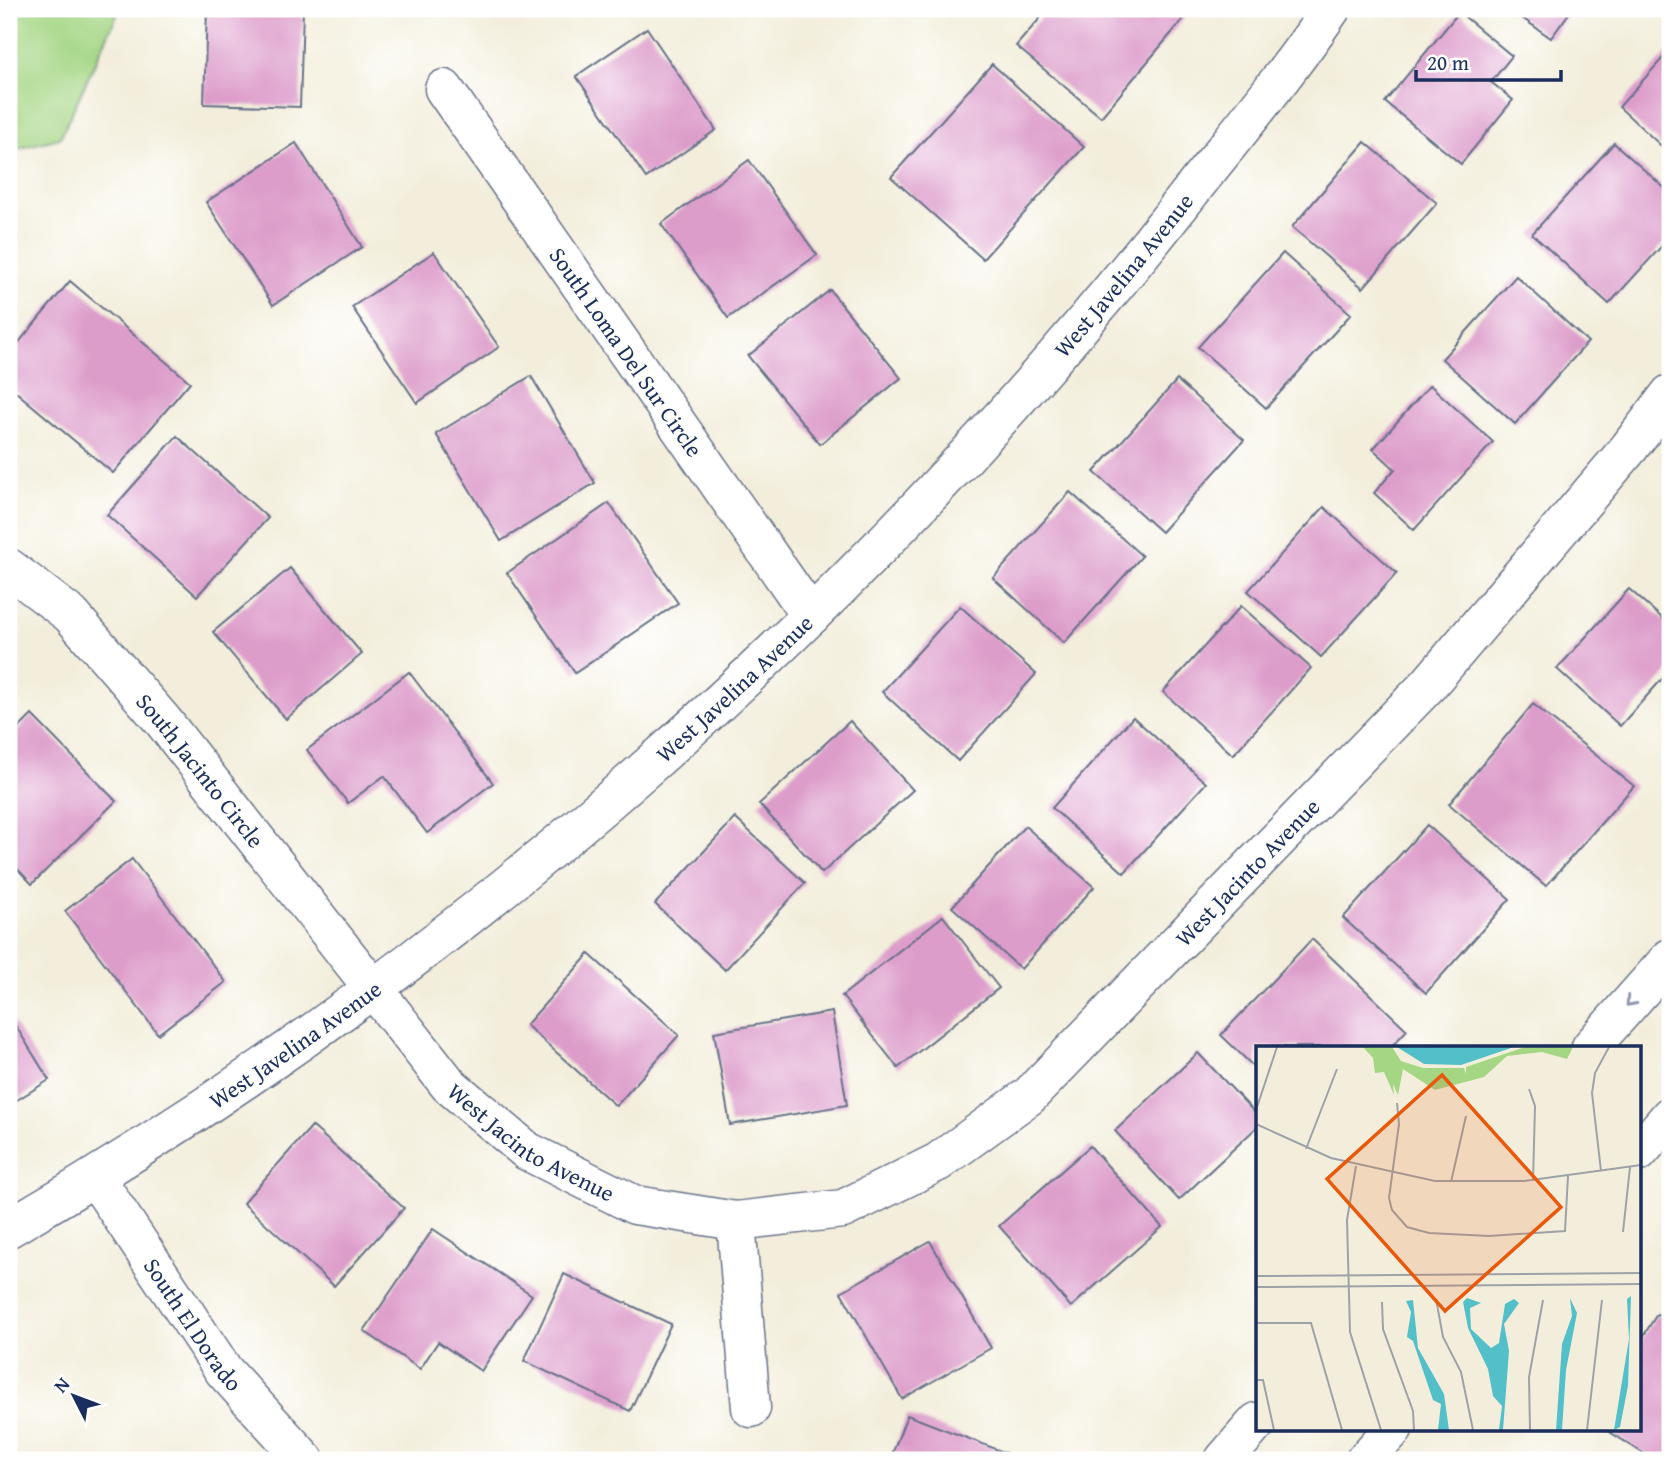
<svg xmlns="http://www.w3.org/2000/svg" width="1679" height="1469" font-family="'Gentium Book Plus',serif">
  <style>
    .green { fill: #a4d684; stroke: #608271; stroke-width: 2 }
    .building { fill: #dd9dcb }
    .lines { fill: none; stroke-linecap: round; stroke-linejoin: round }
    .minor-casing { stroke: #67728a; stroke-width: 41 }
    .primary-casing { stroke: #67728a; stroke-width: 41 }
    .minor { stroke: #fff; stroke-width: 38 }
    .primary { stroke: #fff; stroke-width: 38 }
    .oneway { stroke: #8d97ae }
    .labels { text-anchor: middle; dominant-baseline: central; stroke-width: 7; stroke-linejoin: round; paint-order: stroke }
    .street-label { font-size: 23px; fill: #1b2f5e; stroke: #fff }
    .inset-road { fill: none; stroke: #9da2a9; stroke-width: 2 }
    .view { fill: #e8590c; fill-opacity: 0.15; stroke: #e8590c; stroke-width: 3.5 }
    .inset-edge { fill: none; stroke: #1b2f5e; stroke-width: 3.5 }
  </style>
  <rect width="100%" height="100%" fill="#fff"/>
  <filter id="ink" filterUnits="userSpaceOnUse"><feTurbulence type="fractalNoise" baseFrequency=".0143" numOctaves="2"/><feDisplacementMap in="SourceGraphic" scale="14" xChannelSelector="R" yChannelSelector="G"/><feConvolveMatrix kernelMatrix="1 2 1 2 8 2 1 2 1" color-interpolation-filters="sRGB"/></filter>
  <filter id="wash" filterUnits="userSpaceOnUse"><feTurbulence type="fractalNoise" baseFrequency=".00686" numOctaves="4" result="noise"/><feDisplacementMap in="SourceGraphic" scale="28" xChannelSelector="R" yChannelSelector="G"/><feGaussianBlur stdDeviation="1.57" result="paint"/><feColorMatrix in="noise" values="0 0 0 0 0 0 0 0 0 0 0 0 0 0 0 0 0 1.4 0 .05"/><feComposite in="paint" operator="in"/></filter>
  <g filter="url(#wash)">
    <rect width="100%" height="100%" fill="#f3eedb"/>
    <polygon class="green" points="9,9 120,9 60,138 9,151"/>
    <g id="blocks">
      <g class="building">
        <polygon points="207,9 303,9 300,107 204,104"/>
        <polygon points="1048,9 1192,9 1101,117 1016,46"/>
        <polygon points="1509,9 1572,9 1551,38"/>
        <polygon points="1459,12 1512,56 1491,82 1513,100 1461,164 1385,102"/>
        <polygon points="647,28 716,130 646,178 576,76"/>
        <polygon points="1670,50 1670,154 1619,107"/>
        <polygon points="992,64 1084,147 983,259 891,177"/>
        <polygon points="1365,142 1437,203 1363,288 1292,227"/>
        <polygon points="296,143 362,247 273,305 206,202"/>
        <polygon points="1614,143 1670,193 1670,237 1609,304 1532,234"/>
        <polygon points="749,160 817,255 728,318 661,224"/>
        <polygon points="434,252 499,347 417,403 352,307"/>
        <polygon points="1283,253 1351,314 1266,408 1198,347"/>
        <polygon points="1516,276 1588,342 1515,424 1442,359"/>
        <polygon points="70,281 190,382 113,473 9,386 9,354"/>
        <polygon points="830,290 901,378 820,444 748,356"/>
        <polygon points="531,376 595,483 501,541 436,434"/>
        <polygon points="1177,380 1244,440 1161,532 1094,472"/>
        <polygon points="1430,385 1493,442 1414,530 1374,493 1395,469 1373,449"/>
        <polygon points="177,436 268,518 197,596 107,515"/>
        <polygon points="1070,492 1142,556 1064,643 993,578"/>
        <polygon points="609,503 678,603 575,673 507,573"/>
        <polygon points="1324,507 1397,573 1321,657 1248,591"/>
        <polygon points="290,568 362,654 286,719 213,632"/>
        <polygon points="1629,589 1670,625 1670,670 1620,726 1557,669"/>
        <polygon points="960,606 1036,674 958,761 882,692"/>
        <polygon points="1241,606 1311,668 1233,755 1163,692"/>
        <polygon points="409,672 493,783 427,833 384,776 348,803 307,750"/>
        <polygon points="1533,704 1634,786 1546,886 1449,804"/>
        <polygon points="32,715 116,801 32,884 9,860 9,738"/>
        <polygon points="1133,717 1206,783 1124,873 1052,808"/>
        <polygon points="850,721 913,790 822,873 759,804"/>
        <polygon points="735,818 805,883 725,970 655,904"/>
        <polygon points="1427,825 1510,899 1426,993 1343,918"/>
        <polygon points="1025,826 1094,887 1021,969 952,907"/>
        <polygon points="132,859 226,982 158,1034 65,911"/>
        <polygon points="943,916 999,988 898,1068 842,996"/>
        <polygon points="1312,939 1407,1030 1391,1047 1257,1047 1257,1070 1221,1035"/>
        <polygon points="589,954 679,1035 616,1106 526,1025"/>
        <polygon points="832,1012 847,1105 730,1125 714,1032"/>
        <polygon points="9,1015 49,1080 9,1105"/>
        <polygon points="1198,1053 1257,1115 1257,1127 1179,1200 1115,1131"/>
        <polygon points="312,1126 404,1208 334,1286 243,1203"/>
        <polygon points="1090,1146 1162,1227 1071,1307 999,1226"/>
        <polygon points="433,1229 532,1295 481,1371 438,1342 420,1369 364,1331"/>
        <polygon points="930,1241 991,1348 902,1399 841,1292"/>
        <polygon points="564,1274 671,1324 630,1411 524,1361"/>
        <polygon points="1657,1314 1670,1323 1670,1460 1654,1460 1605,1429 1639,1429 1639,1343"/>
        <polygon points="907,1415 1009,1454 1007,1460 890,1460"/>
      </g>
    </g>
  </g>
  <g filter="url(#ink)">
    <use href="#blocks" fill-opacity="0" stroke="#67728a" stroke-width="2"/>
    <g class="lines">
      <g class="minor-casing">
        <g id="minor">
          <path id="s1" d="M444,89L811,616"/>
          <path id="s2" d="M9,568L71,615L163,721L449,1085L527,1151L635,1205L736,1221L843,1209L938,1162L1029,1096L1428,685L1629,448L1670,394"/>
          <path id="s3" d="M95,1177L224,1371L305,1460"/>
          <polyline points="736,1221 751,1408"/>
          <path id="s4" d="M9,1228C459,967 859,612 1181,204C1232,139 1286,76 1331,9"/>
        </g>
      </g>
      <g class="primary-casing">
        <g id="primary">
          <polyline points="1591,1047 1670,958"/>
          <polyline points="1639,1152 1670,1116"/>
          <polyline points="1224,1460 1257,1422"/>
          <polyline points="1365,1460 1393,1429"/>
        </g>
      </g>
      <use href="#minor" class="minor"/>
      <use href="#primary" class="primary"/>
    </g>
    <defs><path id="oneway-chevron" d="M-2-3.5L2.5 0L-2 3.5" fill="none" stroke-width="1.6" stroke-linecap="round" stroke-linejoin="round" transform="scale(1.75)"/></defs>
    <use class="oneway" href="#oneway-chevron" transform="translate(1630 1002) rotate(132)"/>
  </g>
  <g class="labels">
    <g class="street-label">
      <text stroke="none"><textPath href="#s4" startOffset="1474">West Javelina Avenue</textPath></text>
      <text stroke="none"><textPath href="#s1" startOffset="320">South Loma Del Sur Circle</textPath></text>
      <text stroke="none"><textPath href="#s4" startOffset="906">West Javelina Avenue</textPath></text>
      <text stroke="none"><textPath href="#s2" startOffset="280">South Jacinto Circle</textPath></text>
      <text stroke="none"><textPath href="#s2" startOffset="1645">West Jacinto Avenue</textPath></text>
      <text stroke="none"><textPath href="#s4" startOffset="340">West Javelina Avenue</textPath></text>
      <text stroke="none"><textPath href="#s2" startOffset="782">West Jacinto Avenue</textPath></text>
      <text stroke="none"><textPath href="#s3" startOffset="177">South El Dorado</textPath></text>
    </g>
  </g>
  <g transform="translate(1256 1046)">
    <rect width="385" height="385" fill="#f3eedb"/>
    <path d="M107,1H136L145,15L167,22H208L210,28V21L269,1H317L311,13L286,6L251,10L228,31L179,44L147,23L142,49L137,38L138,49L128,26L119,27L117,12Z" fill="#a4d684"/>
    <path d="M141,1H258L205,19L168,18ZM375,250L372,340L364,381L358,384L373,293L371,253ZM211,252L225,257L214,262L215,283L235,302L243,297L249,258L258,253L263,257L248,278L253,305L247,384H243L246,360L237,350L232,323L212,282L207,256ZM314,252L321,267L310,324L306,384H300L306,298L316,270ZM157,254L162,302L188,348L193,384H182L185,358L177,354L157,295L151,291L155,266L150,255Z" fill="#52bfc9"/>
    <path class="inset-road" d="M273,43L279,60L277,135M141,57L143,78L133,152L136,164L151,181L173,187L233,190L309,185L312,130M0,64L21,1M0,78L75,112L179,135H268L385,119M50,103L81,23M100,120L91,174L94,286L125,384M345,125L336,47L339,27L353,1M195,136L210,70M367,186L374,121M0,230L385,227M0,241L385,238M180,253L187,291L205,326L217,384M126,256L127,283L157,365L158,384M0,277H55L86,384M0,334H7L18,384M274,384L273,331L287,254M331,384L346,254"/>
    <path class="view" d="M186,29L305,161L189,265L71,133Z"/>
    <rect width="385" height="385" class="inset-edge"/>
  </g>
  <rect width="1679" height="1469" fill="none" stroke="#fff" stroke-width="35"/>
  <g transform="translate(74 1396) rotate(312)" stroke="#ffffff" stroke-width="5" paint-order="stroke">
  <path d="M0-5L12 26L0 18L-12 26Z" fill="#1b2f5e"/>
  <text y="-10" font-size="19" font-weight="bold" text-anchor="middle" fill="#1b2f5e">N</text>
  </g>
  <path d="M1416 70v10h145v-10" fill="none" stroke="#1b2f5e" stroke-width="3.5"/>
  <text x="1427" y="70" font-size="21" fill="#1b2f5e" stroke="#ffffff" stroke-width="5" paint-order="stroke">20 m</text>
</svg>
